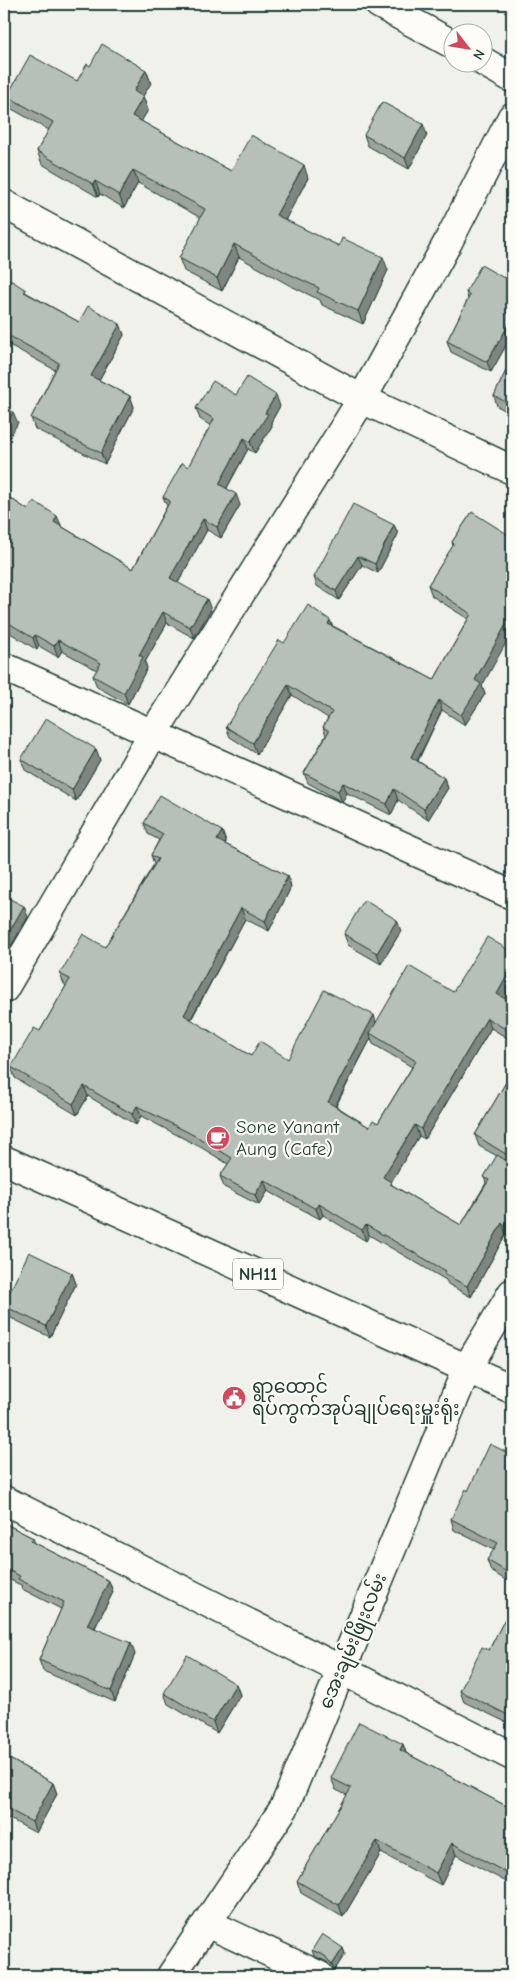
<svg xmlns="http://www.w3.org/2000/svg" width="516" height="1980" font-family="'Comic Neue','Noto Sans Myanmar',sans-serif">
  <style>
    .lines { fill: none; stroke-linecap: round; stroke-linejoin: round }
    .minor-casing { stroke: #1f3d34; stroke-width: 31 }
    .trunk-casing { stroke: #1f3d34; stroke-width: 31 }
    .minor { stroke: #fdfcf7; stroke-width: 28 }
    .trunk { stroke: #fdfcf7; stroke-width: 28 }
    .wall { fill: #9da49e; stroke: #1f3d34; fill-rule: evenodd }
    .shaded-wall { fill: #7f8681; stroke: #1f3d34 }
    .building { fill: #b6bfb8; stroke: #1f3d34 }
    .labels { text-anchor: middle; dominant-baseline: central; stroke-width: 4.5; stroke-linejoin: round; paint-order: stroke }
    .shield { fill: #fdfcf7; stroke: #62766e; stroke-width: 1 }
    .shield-label { font-size: 18px; font-weight: bold; fill: #1f3d34 }
    .poi-label { font-size: 19px; fill: #1f3d34; stroke: #fdfcf7; text-anchor: start }
    .street-label { font-size: 19px; fill: #1f3d34; stroke: #fdfcf7 }
  </style>
  <rect width="100%" height="100%" fill="#f0f1eb"/>
  <filter id="ink" filterUnits="userSpaceOnUse"><feTurbulence type="fractalNoise" baseFrequency=".02" numOctaves="2"/><feDisplacementMap in="SourceGraphic" scale="10" xChannelSelector="R" yChannelSelector="G"/><feConvolveMatrix kernelMatrix="1 2 1 2 8 2 1 2 1" color-interpolation-filters="sRGB"/></filter>
  <g filter="url(#ink)">
    <g class="lines">
      <g class="minor-casing">
        <g id="minor">
          <polyline points="379,4 454,45"/>
          <polyline points="484,62 512,78"/>
          <polyline points="4,204 362,399 512,470"/>
          <polyline points="4,667 512,895"/>
          <polyline points="4,989 153,734 362,399 448,242 512,117"/>
          <polyline points="4,1500 512,1756"/>
          <polyline points="207,1923 320,1976"/>
          <polyline points="171,1976 284,1808 467,1368 512,1293"/>
        </g>
      </g>
      <g class="trunk-casing">
        <polyline id="trunk" points="4,1160 512,1389"/>
      </g>
      <use href="#minor" class="minor"/>
      <use href="#trunk" class="trunk"/>
    </g>
    <g class="wall">
      <polygon points="90,66 146,70 151,83 143,96 148,110 141,121 231,171 308,178 285,220 388,270 363,324 322,305 320,300 289,285 239,257 222,291 184,271 179,258 201,218 138,183 124,208 100,194 98,197 42,164 37,151 49,130 12,109 7,96 77,81"/>
      <polygon points="364,135 427,135 409,169 368,146"/>
      <polygon points="512,262 512,335 491,372 451,352 447,341 468,299 466,292 504,278"/>
      <polygon points="4,276 27,293 79,322 120,324 124,335 99,380 130,396 134,407 105,464 35,429 31,418 55,370 4,342 4,343"/>
      <polygon points="512,358 512,414 497,406 494,396"/>
      <polygon points="236,395 280,406 271,422 272,426 255,453 248,449 227,488 240,505 221,538 207,530 178,583 211,610 194,638 167,623 145,662 147,668 128,704 97,687 93,676 97,670 62,651 58,657 39,646 37,650 4,629 4,610 6,606 4,604 4,494 28,510 61,526 133,569 167,506 163,497 188,467 211,426 200,419 196,408"/>
      <polygon points="472,512 482,686 485,694 465,725 442,710 418,761 444,778 448,788 428,820 398,800 391,815 347,793 342,802 308,783 304,773 326,735 323,727 328,718 292,695 257,754 230,737 226,727 284,643 333,626 434,680 468,619 432,596 428,585 453,546 452,542"/>
      <polygon points="394,525 398,534 378,573 362,565 339,600 317,586 314,577"/>
      <polygon points="96,749 100,760 76,801 25,770 21,759"/>
      <polygon points="512,800 512,815 509,806"/>
      <path d="M144,823L222,831L226,842L225,844L288,876L291,887L269,931L245,919L191,1020L251,1056L288,1059L376,1022L453,992L505,999L512,1003V1041L491,1028L425,1139L419,1136L391,1182L392,1185L461,1225L486,1183L484,1177L497,1156L479,1146L475,1135L512,1072V1229L509,1235L506,1234L471,1297L448,1284L446,1280L369,1235L366,1241L323,1215L320,1219L268,1191L259,1205L224,1187L220,1176L228,1164L202,1148L141,1116L136,1125L88,1096L77,1115L15,1078L11,1067L40,1031L66,986L64,984L60,974L105,947L154,864L151,855L159,840L148,834ZM371,1038L373,1044L412,1067L378,1123L369,1127L336,1106Z"/>
      <polygon points="401,931 381,964 348,945 344,934"/>
      <polygon points="72,1273 76,1284 50,1337 7,1316 4,1307 4,1287 7,1289 9,1294"/>
      <polygon points="512,1455 512,1584 491,1571 487,1560 494,1550 454,1530 451,1519 468,1491"/>
      <polygon points="4,1523 33,1538 35,1543 109,1581 113,1592 95,1628 135,1654 115,1702 43,1671 39,1660 61,1609 22,1589 21,1585 4,1577"/>
      <polygon points="512,1605 512,1725 464,1702 460,1691 489,1650"/>
      <polygon points="236,1684 240,1695 217,1733 168,1704 164,1693"/>
      <polygon points="403,1744 406,1753 512,1809 512,1885 456,1855 441,1885 381,1853 343,1917 301,1893 297,1881 347,1795 336,1790 331,1778"/>
      <polygon points="4,1756 53,1783 57,1794 36,1833 4,1816"/>
      <polygon points="343,1948 345,1954 334,1971 327,1962 314,1956 312,1950"/>
    </g>
    <g class="shaded-wall">
      <polygon points="146,70 151,83 138,104 134,91"/>
      <polygon points="143,97 148,110 137,129 132,116"/>
      <polygon points="423,124 427,135 409,169 405,158"/>
      <polygon points="304,165 308,178 281,228 276,215"/>
      <polygon points="133,170 138,183 124,208 119,195"/>
      <polygon points="95,181 100,194 98,197 93,184"/>
      <polygon points="234,244 239,257 222,291 217,278"/>
      <polygon points="383,257 388,270 363,324 358,311"/>
      <polygon points="512,319 512,335 491,372 487,362"/>
      <polygon points="120,324 124,335 95,387 91,376"/>
      <polygon points="276,395 280,406 271,422 272,426 255,453 250,442 265,413"/>
      <polygon points="130,396 134,407 105,464 101,453"/>
      <polygon points="13,412 18,423 4,446 4,428"/>
      <polygon points="244,438 248,449 223,495 219,484"/>
      <polygon points="236,494 240,505 221,538 217,527"/>
      <polygon points="57,516 62,527 54,522"/>
      <polygon points="203,519 207,530 174,590 170,578"/>
      <polygon points="394,525 398,534 378,573 375,564"/>
      <polygon points="358,556 362,565 339,600 336,591"/>
      <polygon points="207,599 211,610 194,638 190,627"/>
      <polygon points="163,612 167,623 145,662 147,668 128,704 124,693 139,655"/>
      <polygon points="512,614 512,632 482,686 485,694 465,725 461,715 475,680"/>
      <polygon points="330,620 334,630 328,624"/>
      <polygon points="35,635 39,646 37,650 33,638"/>
      <polygon points="58,640 62,651 58,657 54,646"/>
      <polygon points="288,685 292,695 257,754 253,743"/>
      <polygon points="439,700 442,710 414,767 411,757"/>
      <polygon points="96,749 100,760 76,801 72,790"/>
      <polygon points="444,778 448,788 428,820 424,809"/>
      <polygon points="343,783 347,793 342,802 338,791"/>
      <polygon points="394,789 398,800 391,815 387,804"/>
      <polygon points="222,831 226,842 221,851 217,840"/>
      <polygon points="288,876 291,887 269,931 265,921"/>
      <polygon points="24,906 28,917 4,958 4,941"/>
      <polygon points="241,908 245,919 187,1026 184,1015"/>
      <polygon points="397,920 401,931 381,964 377,953"/>
      <polygon points="512,967 512,985 501,1005 497,994"/>
      <polygon points="374,1015 377,1026 370,1033 371,1038 332,1112 328,1102"/>
      <polygon points="487,1018 491,1028 425,1139 421,1129"/>
      <polygon points="84,1086 88,1096 77,1115 73,1104"/>
      <polygon points="137,1106 141,1116 136,1125 132,1114"/>
      <polygon points="415,1125 419,1136 387,1188 383,1177"/>
      <polygon points="264,1180 268,1191 259,1205 255,1195"/>
      <polygon points="319,1204 323,1215 320,1219 316,1209"/>
      <polygon points="512,1212 512,1229 509,1235 505,1225"/>
      <polygon points="502,1223 506,1234 471,1297 467,1286"/>
      <polygon points="366,1225 369,1235 366,1241 362,1230"/>
      <polygon points="72,1273 76,1284 50,1337 46,1326"/>
      <polygon points="7,1289 9,1295 4,1306 4,1296"/>
      <polygon points="4,1450 7,1458 4,1462"/>
      <polygon points="109,1581 113,1592 91,1635 87,1625"/>
      <polygon points="131,1643 135,1654 115,1702 111,1691"/>
      <polygon points="236,1684 240,1695 217,1733 213,1722"/>
      <polygon points="403,1744 407,1756 400,1750"/>
      <polygon points="53,1783 57,1794 36,1833 32,1822"/>
      <polygon points="377,1841 381,1853 343,1917 339,1905"/>
      <polygon points="452,1843 456,1855 441,1885 436,1873"/>
      <polygon points="343,1948 345,1954 334,1971 332,1965"/>
    </g>
    <g class="building">
      <polygon points="102,44 146,70 134,91 143,97 132,116 231,171 251,135 304,165 276,215 339,246 342,238 383,257 358,311 317,292 319,288 285,272 234,244 217,278 179,258 205,209 133,170 119,195 95,181 93,184 37,151 53,122 7,96 30,55 77,81 87,64 90,66"/>
      <polygon points="382,102 423,124 405,158 364,135"/>
      <polygon points="512,262 512,319 487,362 447,341 470,295 466,292 481,265 504,278"/>
      <polygon points="4,276 26,290 24,292 79,322 88,306 120,324 91,376 130,396 101,453 31,418 59,363 4,333"/>
      <polygon points="512,358 512,405 494,396"/>
      <polygon points="247,377 276,395 265,413 268,414 250,442 244,438 219,484 236,494 217,527 203,519 170,578 207,599 190,627 163,612 139,655 143,657 124,693 93,676 101,663 58,640 54,646 35,635 33,638 4,620 4,610 10,599 4,595 4,494 28,510 34,501 57,516 54,522 133,569 170,501 163,497 182,463 188,467 214,419 196,408 213,381 236,395"/>
      <polygon points="4,406 13,412 4,428"/>
      <polygon points="353,504 394,525 375,564 358,556 336,591 314,577"/>
      <polygon points="472,512 512,537 512,614 475,680 481,684 461,715 439,700 411,757 444,778 424,809 394,789 387,804 343,783 338,791 304,773 329,731 323,727 332,712 288,685 253,743 226,727 279,640 284,643 308,605 330,620 328,624 434,680 471,614 428,585 454,544 452,542"/>
      <polygon points="46,718 96,749 72,790 21,759"/>
      <polygon points="160,795 222,831 217,840 288,876 265,921 241,908 184,1015 251,1056 260,1041 288,1059 324,990 374,1015 328,1102 369,1127 373,1120 378,1123 416,1061 370,1033 409,966 453,992 487,937 512,952 512,967 497,994 512,1003 512,1033 487,1018 421,1129 415,1125 383,1177 391,1182 390,1184 461,1225 489,1180 484,1177 497,1155 512,1164 512,1212 505,1225 502,1223 467,1286 444,1274 446,1271 366,1225 362,1230 319,1204 316,1209 264,1180 255,1195 220,1176 232,1158 199,1138 137,1106 132,1114 84,1086 73,1104 11,1067 34,1028 40,1031 70,979 60,974 83,934 105,947 158,859 151,855 163,834 144,823"/>
      <polygon points="512,800 512,808 509,806"/>
      <polygon points="4,896 24,906 4,941"/>
      <polygon points="364,900 397,920 377,953 344,934"/>
      <polygon points="512,1072 512,1158 475,1135"/>
      <polygon points="29,1252 72,1273 46,1326 4,1306 4,1304"/>
      <polygon points="4,1287 7,1289 4,1296"/>
      <polygon points="490,1444 512,1455 512,1575 487,1560 498,1543 451,1519 466,1489 468,1491"/>
      <polygon points="4,1523 33,1538 31,1541 109,1581 87,1625 131,1643 111,1691 39,1660 64,1602 18,1579 20,1576 4,1568"/>
      <polygon points="512,1605 512,1717 460,1691 482,1647 489,1650"/>
      <polygon points="187,1655 236,1684 213,1722 164,1693"/>
      <polygon points="359,1722 403,1744 400,1750 512,1809 512,1876 452,1843 436,1873 377,1841 339,1905 297,1881 351,1788 331,1778"/>
      <polygon points="4,1756 53,1783 32,1822 4,1807"/>
      <polygon points="322,1934 343,1948 332,1965 325,1956 312,1950"/>
    </g>
  </g>
  <defs>
    <g id="cafe-disc" transform="scale(1.25)"><circle r="9.5" fill="#d1495b" stroke="#fdfcf7"/><path d="M-5.5-4.5H6V0H3Q3 3.5 0 3.5H-2.5Q-5.5 3.5-5.5 0ZM3-3.2v2h1.7v-2ZM-6 4.5H4V6H-6Z" fill="#fff"/></g>
    <g id="civic-disc" transform="scale(1.25)"><circle r="9.5" fill="#d1495b" stroke="#fdfcf7"/><path d="M-.6-6.5H3V-4.5H.6V-3L4-1V1h2V6H-6V1h2V-1L-.6-3ZM-1.2 2.5V6h2.4V2.5Z" fill="#fff"/></g>
  </defs>
  <g fill-rule="evenodd">
    <use href="#cafe-disc" x="218" y="1138"/>
    <use href="#civic-disc" x="234" y="1398"/>
  </g>
  <g class="labels">
    <rect class="shield" x="233" y="1258.5" width="50" height="31" rx="4"/>
    <g class="shield-label">
      <text x="258" y="1274">NH11</text>
    </g>
    <g class="poi-label">
      <text x="236" y="1127">Sone Yanant<tspan x="236" dy="22">Aung (Cafe)</tspan></text>
      <text x="252" y="1387">ရွာထောင်<tspan x="252" dy="22">ရပ်ကွက်အုပ်ချုပ်ရေးမှူးရုံး</tspan></text>
    </g>
    <g class="street-label">
      <text transform="translate(353 1641) rotate(-67)">အေးချမ်းဖြိုးလမ်း</text>
    </g>
  </g>
  <rect width="516" height="1980" fill="none" stroke="#fdfcf7" stroke-width="20"/>
  <rect x="10" y="10" width="496" height="1960" fill="none" stroke="#1f3d34" stroke-width="2" filter="url(#ink)"/>
  <g transform="translate(468 48) rotate(121)"><circle r="24" fill="#fdfcf7" stroke="#a4b0a9"/>
  <path d="M0-4L9 19L0 12L-9 19Z" fill="#d1495b"/>
  <text y="-8" font-size="14" font-weight="bold" text-anchor="middle" fill="#1f3d34">N</text>
  </g>
</svg>
